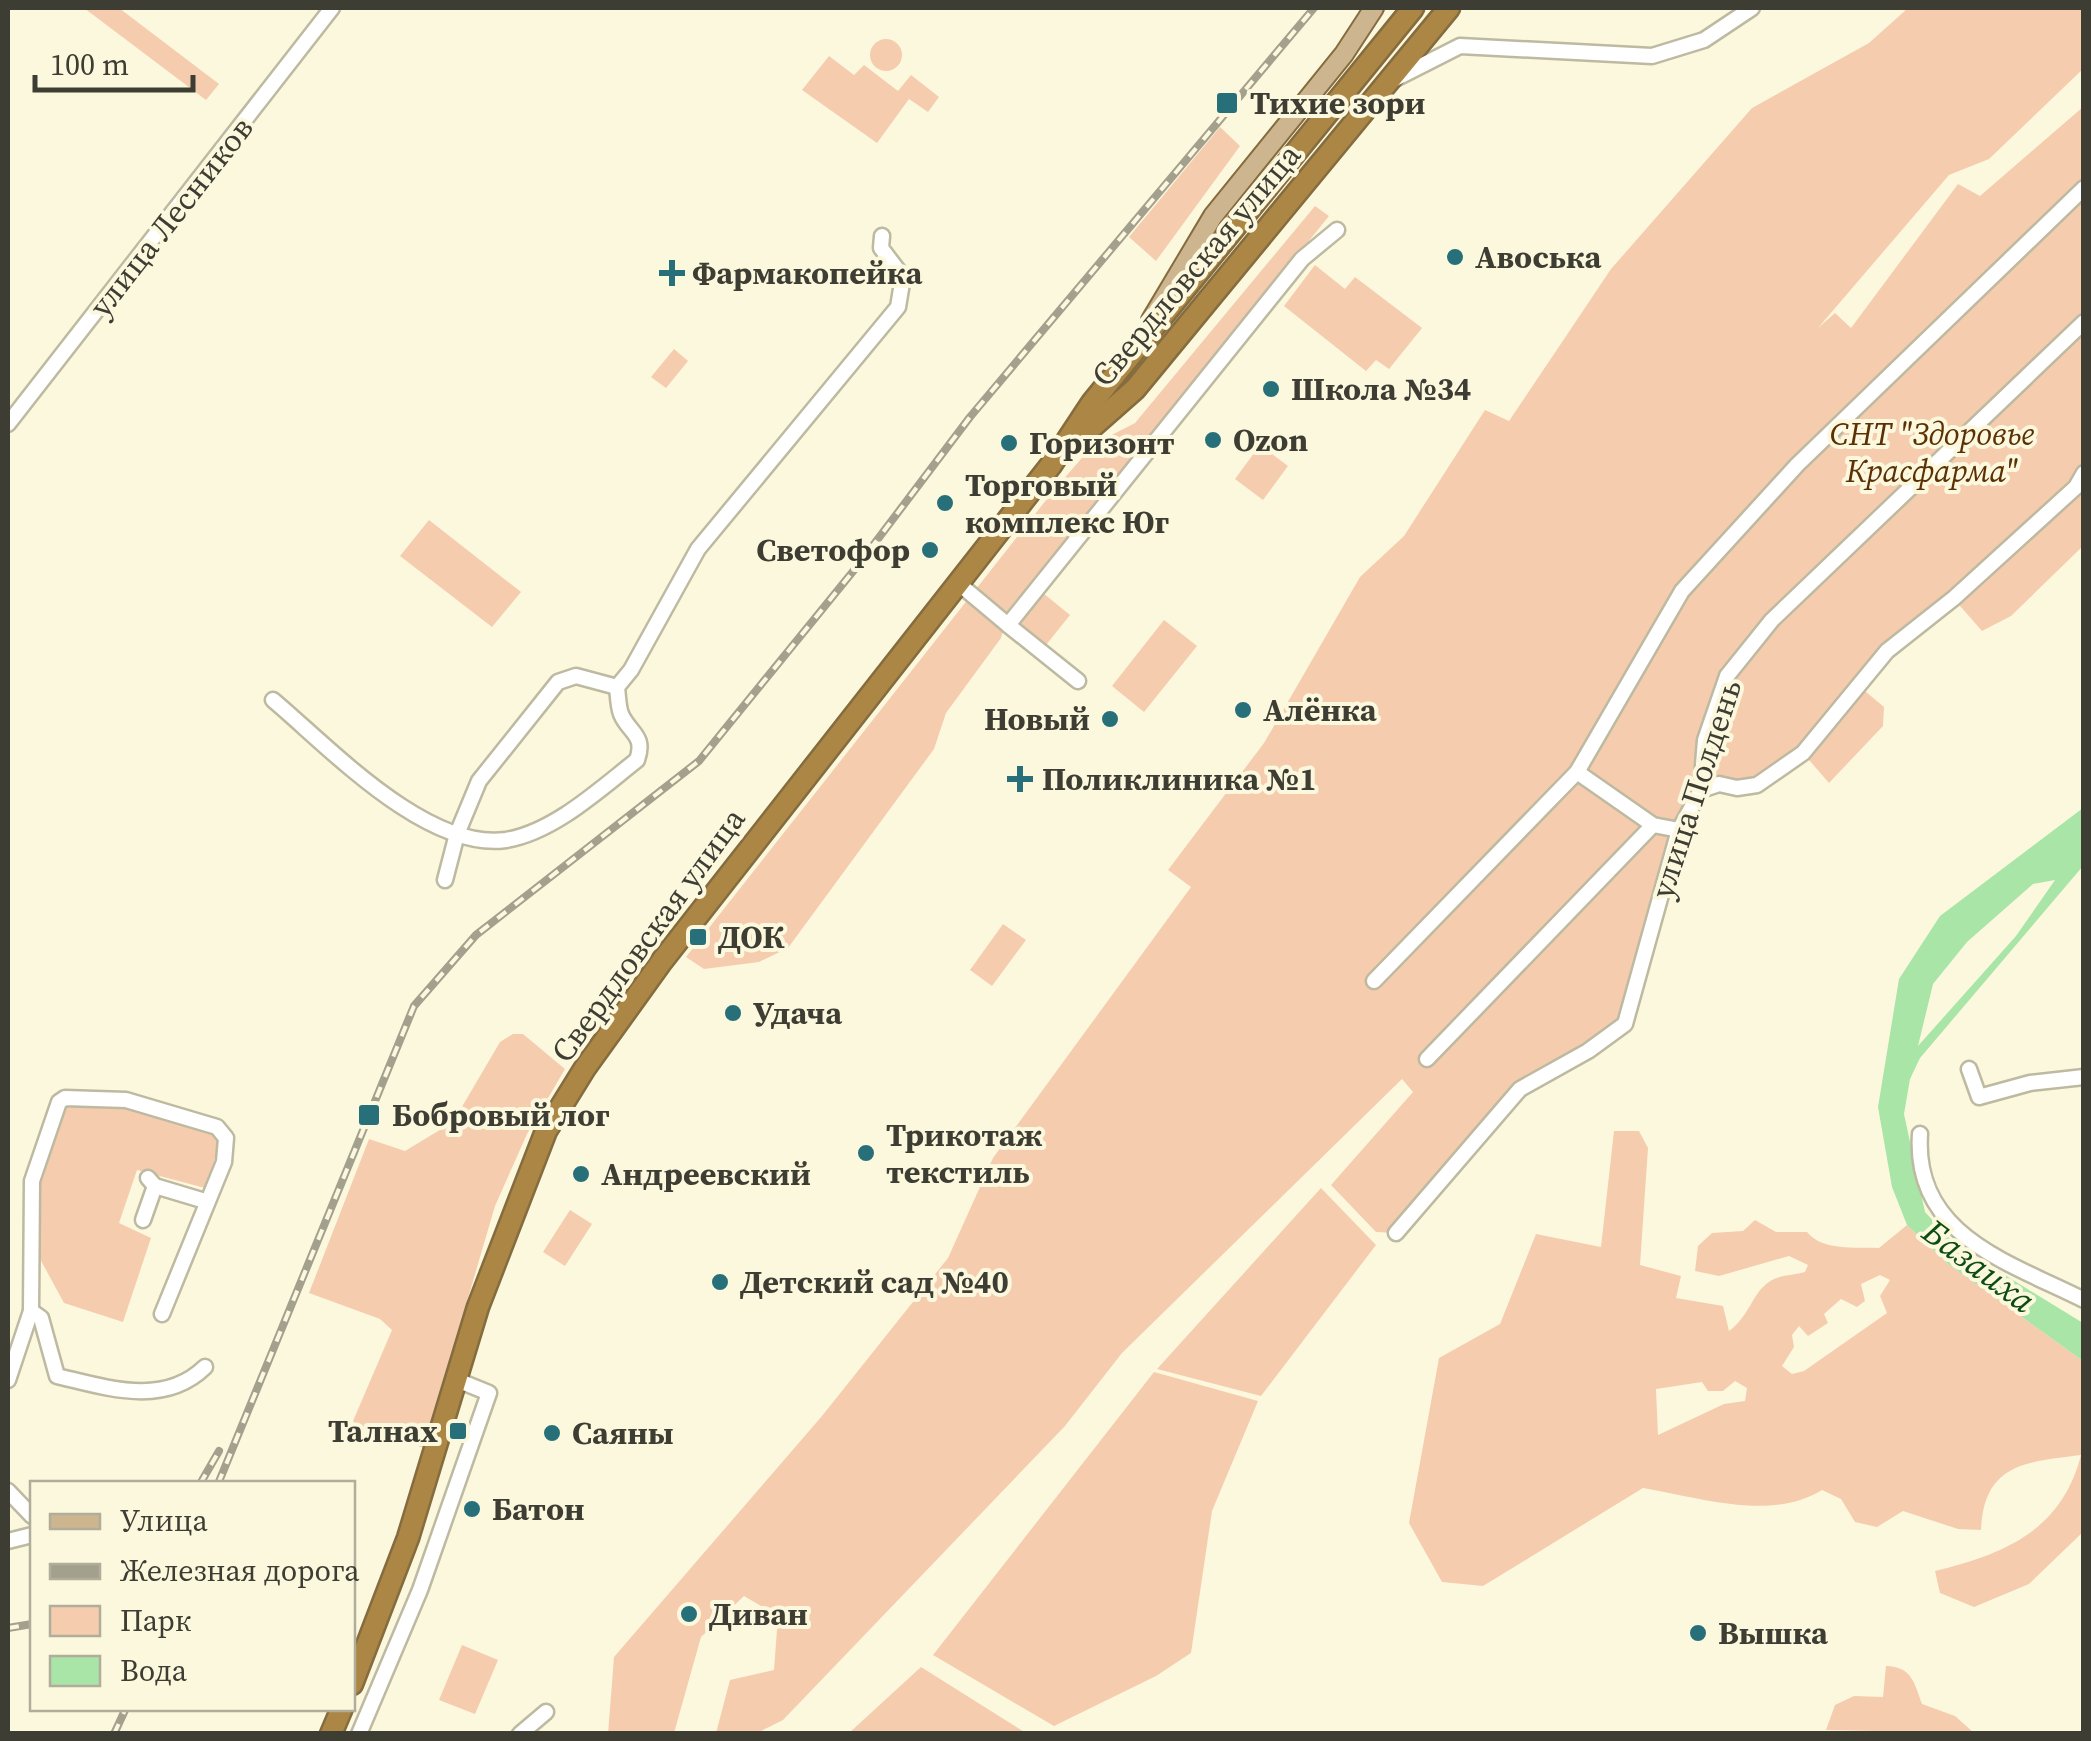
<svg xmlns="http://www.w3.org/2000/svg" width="2091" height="1741" font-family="'Source Serif 4',serif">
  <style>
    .green { fill: #f6ccae; fill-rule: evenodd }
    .water { fill: #a8e5a7; fill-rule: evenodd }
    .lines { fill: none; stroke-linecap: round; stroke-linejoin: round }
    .minor-casing { stroke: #bdbaa1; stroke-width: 19 }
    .major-casing { stroke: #856c3f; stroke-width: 22 }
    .highway-casing { stroke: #856c3f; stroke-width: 25 }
    .minor { stroke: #fff; stroke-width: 14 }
    .major { stroke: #cdb68f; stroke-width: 18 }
    .highway { stroke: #ab8645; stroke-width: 20 }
    .rail-casing { stroke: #a3a08e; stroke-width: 8 }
    .rail { stroke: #fcf8de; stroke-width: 4; stroke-dasharray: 11; stroke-linecap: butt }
    .poi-dot { fill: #27707a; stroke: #fcf8de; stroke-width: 4 }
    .labels { text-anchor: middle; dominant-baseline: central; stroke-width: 8; stroke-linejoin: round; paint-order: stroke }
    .poi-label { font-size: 32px; font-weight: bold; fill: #3e3d33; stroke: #fcf8de; text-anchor: start }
    .street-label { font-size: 32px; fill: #3e3d33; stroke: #fcf8de }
    .park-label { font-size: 32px; font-style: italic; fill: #5b3005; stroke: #fcf8de }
    .water-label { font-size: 35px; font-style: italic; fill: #0d4d13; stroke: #fcf8de }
  </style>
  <rect width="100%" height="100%" fill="#fcf8de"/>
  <g class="green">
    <polygon points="84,8 119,8 219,84 206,100"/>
    <polygon points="1908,8 2083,8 2083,69 1989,159 1949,175 1818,328 1835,313 1851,328 1958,184 1980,196 2083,107 2084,473 2076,487 2083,496 2083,546 2011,616 1982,631 1953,598 1859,686 1884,707 1883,726 1829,783 1803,753 1757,785 1701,790 1679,830 1625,1024 1520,1089 1396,1233 1376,1232 1331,1185 1413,1092 1402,1079 1122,1353 1065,1426 783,1720 757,1733 716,1733 730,1680 774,1670 778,1616 744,1596 701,1637 674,1733 608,1734 614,1657 822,1416 948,1258 993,1158 1191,887 1168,870 1264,743 1360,577 1404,536 1485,410 1509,421 1611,269 1752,108 1869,43"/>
    <circle cx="886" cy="55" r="16"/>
    <polygon points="829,56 854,75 864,65 898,91 911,75 939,97 928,112 909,99 877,143 802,90"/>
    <polygon points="1220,127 1240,146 1156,261 1129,237"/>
    <polygon points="1315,206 1329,216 1007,616 1001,638 946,713 934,749 788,948 759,962 704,969 686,957 1054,490 1094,444 1135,423"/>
    <polygon points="1315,265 1345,289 1355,277 1422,328 1389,369 1376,360 1366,371 1284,306"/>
    <polygon points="674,349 688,361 666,388 651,377"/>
    <polygon points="1260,445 1288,466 1263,500 1235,479"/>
    <polygon points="429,520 521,592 492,627 400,556"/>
    <polygon points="1043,593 1070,615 1046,645 1019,624"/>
    <polygon points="1164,620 1197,646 1144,712 1112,686"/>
    <polygon points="1003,924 1026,940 992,986 970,970"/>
    <polygon points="513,1034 523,1034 565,1069 527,1134 495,1206 424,1448 356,1426 353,1421 392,1330 380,1319 309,1293 369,1139 405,1151 453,1122 500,1042"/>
    <polygon points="69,1103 121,1107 215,1131 219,1146 205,1188 137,1170 119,1223 151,1238 123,1322 64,1303 39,1257 38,1179 62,1111"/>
    <path d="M1614,1131H1639L1648,1148L1640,1265L1681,1276L1676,1298L1723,1306L1729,1331C1751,1315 1752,1291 1772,1280C1781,1275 1795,1275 1805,1272L1808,1265L1789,1256L1719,1276L1695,1271L1698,1246L1712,1233L1743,1231L1755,1220L1776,1232H1807C1822,1251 1856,1247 1879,1248L1907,1225L1948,1264L2083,1361V1532L2029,1584L1974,1607L1940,1593L1935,1571C2005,1554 2062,1530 2081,1455C2025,1462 1984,1464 1981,1530L1958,1529L1903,1511L1877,1527L1855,1522L1841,1499L1822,1490C1771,1522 1698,1497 1643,1488L1483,1586L1442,1582L1409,1523L1439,1358L1500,1324L1536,1234L1601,1247ZM1880,1275L1890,1280L1880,1296L1887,1313L1804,1371L1792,1374L1782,1366L1794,1347L1792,1335L1799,1326L1808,1336L1828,1323L1824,1314L1841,1299L1857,1307L1865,1301L1861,1284ZM1735,1381L1747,1388L1745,1401L1724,1404L1658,1435L1656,1389L1702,1382L1708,1391H1723Z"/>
    <polygon points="1321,1188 1376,1245 1261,1396 1157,1369"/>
    <polygon points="570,1210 592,1224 565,1266 543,1252"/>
    <polygon points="1154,1372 1258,1401 1212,1511 1191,1653 1156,1676 1054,1726 933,1655"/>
    <polygon points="462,1645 498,1660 475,1714 439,1700"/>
    <path d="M1886,1666C1912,1667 1914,1682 1922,1704L1955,1716L1974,1733L1826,1730L1835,1705L1854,1696L1883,1697Z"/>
    <polygon points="921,1667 1026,1733 849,1733"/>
  </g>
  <path class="water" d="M2083,808V866L1920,1058L1910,1079L1904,1114L1925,1212L1956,1245L2083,1323V1361L1948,1264L1907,1225L1892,1187L1878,1107L1899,979L1940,916ZM2055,880L2016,936L1918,1046L1933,984L1967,942L2033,884Z"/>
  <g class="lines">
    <g class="minor-casing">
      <g id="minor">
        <polyline points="1395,79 1460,46 1652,56 1704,40 1752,8"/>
        <polyline points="8,424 332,8"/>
        <polyline points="958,583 1008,625"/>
        <polyline points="1078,681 1008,625 1302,259 1337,230"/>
        <path d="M273,700C329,747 426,851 506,840C554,832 600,789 637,760C646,735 629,733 621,714C618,706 618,695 617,687"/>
        <polyline points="1577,772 1653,825 1679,830"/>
        <polyline points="1701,790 1719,784 1737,788 1757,785 1803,753 1887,651 1954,598 2076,487 2084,473"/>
        <polyline points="445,880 457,834 479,781 558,682 576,676 617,687 631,670 698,549 898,307 903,277 881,248 882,236"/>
        <polyline points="1374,981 1577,772 1682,591 1797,465 2084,188"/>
        <polyline points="1427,1059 1653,825"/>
        <polyline points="1969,1069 1979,1097 2030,1083 2084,1077"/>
        <path d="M1920,1134C1913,1235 2008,1262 2084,1300"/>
        <polyline points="148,1178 155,1186 205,1201"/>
        <polyline points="143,1220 155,1186"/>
        <polyline points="1396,1233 1520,1089 1588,1051 1625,1024 1679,830 1701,790 1705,740 1727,676 1772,620 2084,322"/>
        <path d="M31,1311L41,1318L57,1376C108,1388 164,1407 205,1367"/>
        <polyline points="8,1380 31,1311 32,1181 59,1102 65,1098 126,1100 217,1127 226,1138 224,1162 162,1314"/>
        <polyline points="8,1491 32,1516"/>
        <polyline points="8,1541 32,1535"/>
        <polyline points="359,1734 420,1590 489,1393 457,1380"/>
        <polyline points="520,1734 546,1712"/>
      </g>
    </g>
    <g class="major-casing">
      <polyline id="major" points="1151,320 1213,216 1344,54 1374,8"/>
    </g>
    <g class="highway-casing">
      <g id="highway">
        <polyline points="1076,441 1135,389 1449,8"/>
        <polyline points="352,1684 408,1538 478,1307 546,1131 585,1068 662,961 1051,465 1092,403 1413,8"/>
        <polyline points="331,1734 342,1708"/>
      </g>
    </g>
    <use href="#minor" class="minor"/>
    <use href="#major" class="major"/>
    <use href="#highway" class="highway"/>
    <g class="rail-casing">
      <g id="rail">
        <polyline points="200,1484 219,1451"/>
        <polyline points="218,1484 414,1006 476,935 699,761 859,564 970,417 1314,8"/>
        <polyline points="8,1628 32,1624"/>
        <polyline points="114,1734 126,1708"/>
      </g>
    </g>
    <use href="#rail" class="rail"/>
  </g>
  <g class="poi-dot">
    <rect x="1215" y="91" width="24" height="24" rx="5"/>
    <circle cx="1455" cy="257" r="10"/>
    <path d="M667 258h10v10h10v10h-10v10h-10v-10h-10v-10h10z"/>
    <circle cx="1271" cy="389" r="10"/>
    <circle cx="1213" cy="440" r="10"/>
    <circle cx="1009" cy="443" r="10"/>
    <circle cx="945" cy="503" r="10"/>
    <circle cx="930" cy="550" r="10"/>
    <circle cx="1243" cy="710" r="10"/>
    <circle cx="1110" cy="719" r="10"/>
    <path d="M1015 764h10v10h10v10h-10v10h-10v-10h-10v-10h10z"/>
    <rect x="688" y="927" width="20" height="20" rx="5"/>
    <circle cx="733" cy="1013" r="10"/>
    <rect x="357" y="1103" width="24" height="24" rx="5"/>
    <circle cx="866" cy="1153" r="10"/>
    <circle cx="581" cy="1174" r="10"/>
    <circle cx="720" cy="1282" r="10"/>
    <rect x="448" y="1421" width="20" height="20" rx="5"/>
    <circle cx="552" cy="1433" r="10"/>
    <circle cx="472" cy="1509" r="10"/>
    <circle cx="689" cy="1614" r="10"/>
    <circle cx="1698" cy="1633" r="10"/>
  </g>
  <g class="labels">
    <g class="poi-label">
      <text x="1250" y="103">Тихие зори</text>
      <text x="1475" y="257">Авоська</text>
      <text x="692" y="273">Фармакопейка</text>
      <text x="1291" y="389">Школа №34</text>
      <text x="1233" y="440">Ozon</text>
      <text x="1029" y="443">Горизонт</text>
      <text x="965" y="485">Торговый<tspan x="965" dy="37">комплекс Юг</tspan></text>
      <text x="910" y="550" text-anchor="end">Светофор</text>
      <text x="1263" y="710">Алёнка</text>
      <text x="1090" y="719" text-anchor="end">Новый</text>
      <text x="1042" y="779">Поликлиника №1</text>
      <text x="718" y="937">ДОК</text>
      <text x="753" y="1013">Удача</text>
      <text x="392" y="1115">Бобровый лог</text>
      <text x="886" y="1135">Трикотаж<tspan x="886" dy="37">текстиль</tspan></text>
      <text x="601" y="1174">Андреевский</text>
      <text x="740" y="1282">Детский сад №40</text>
      <text x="438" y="1431" text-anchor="end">Талнах</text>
      <text x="572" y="1433">Саяны</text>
      <text x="492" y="1509">Батон</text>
      <text x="709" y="1614">Диван</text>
      <text x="1718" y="1633">Вышка</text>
    </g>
    <g class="street-label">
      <text transform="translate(171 217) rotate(-52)">улица Лесников</text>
      <text transform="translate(1196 265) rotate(-50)">Свердловская улица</text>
      <text transform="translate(1696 789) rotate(-72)">улица Полдень</text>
      <text transform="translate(648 935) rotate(-54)">Свердловская улица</text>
    </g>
    <g class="park-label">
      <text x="1932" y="434">СНТ "Здоровье<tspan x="1932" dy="37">Красфарма"</tspan></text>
    </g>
    <g class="water-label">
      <text transform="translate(1979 1266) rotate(37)">Базаиха</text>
    </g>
  </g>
  <rect width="2091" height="1741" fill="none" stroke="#3e3d33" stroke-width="20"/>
  <rect x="30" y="1481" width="325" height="230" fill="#fcf8de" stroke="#b0ad9a" stroke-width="2.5"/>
  <rect x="50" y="1514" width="50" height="15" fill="#cdb68f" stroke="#b0ad9a" stroke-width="2.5"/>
  <text x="120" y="1531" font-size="30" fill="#3e3d33">Улица</text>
  <rect x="50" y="1564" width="50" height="15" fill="#a3a08e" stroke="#b0ad9a" stroke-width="2.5"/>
  <text x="120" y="1581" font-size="30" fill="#3e3d33">Железная дорога</text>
  <rect x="50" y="1606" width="50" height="30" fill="#f6ccae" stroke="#b0ad9a" stroke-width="2.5"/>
  <text x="120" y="1631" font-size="30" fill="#3e3d33">Парк</text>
  <rect x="50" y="1656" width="50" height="30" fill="#a8e5a7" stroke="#b0ad9a" stroke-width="2.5"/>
  <text x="120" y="1681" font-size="30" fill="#3e3d33">Вода</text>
  <path d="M35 75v15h158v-15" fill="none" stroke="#3e3d33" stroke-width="5"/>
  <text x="50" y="75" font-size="30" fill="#3e3d33" stroke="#fcf8de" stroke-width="8" paint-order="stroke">100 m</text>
</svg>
